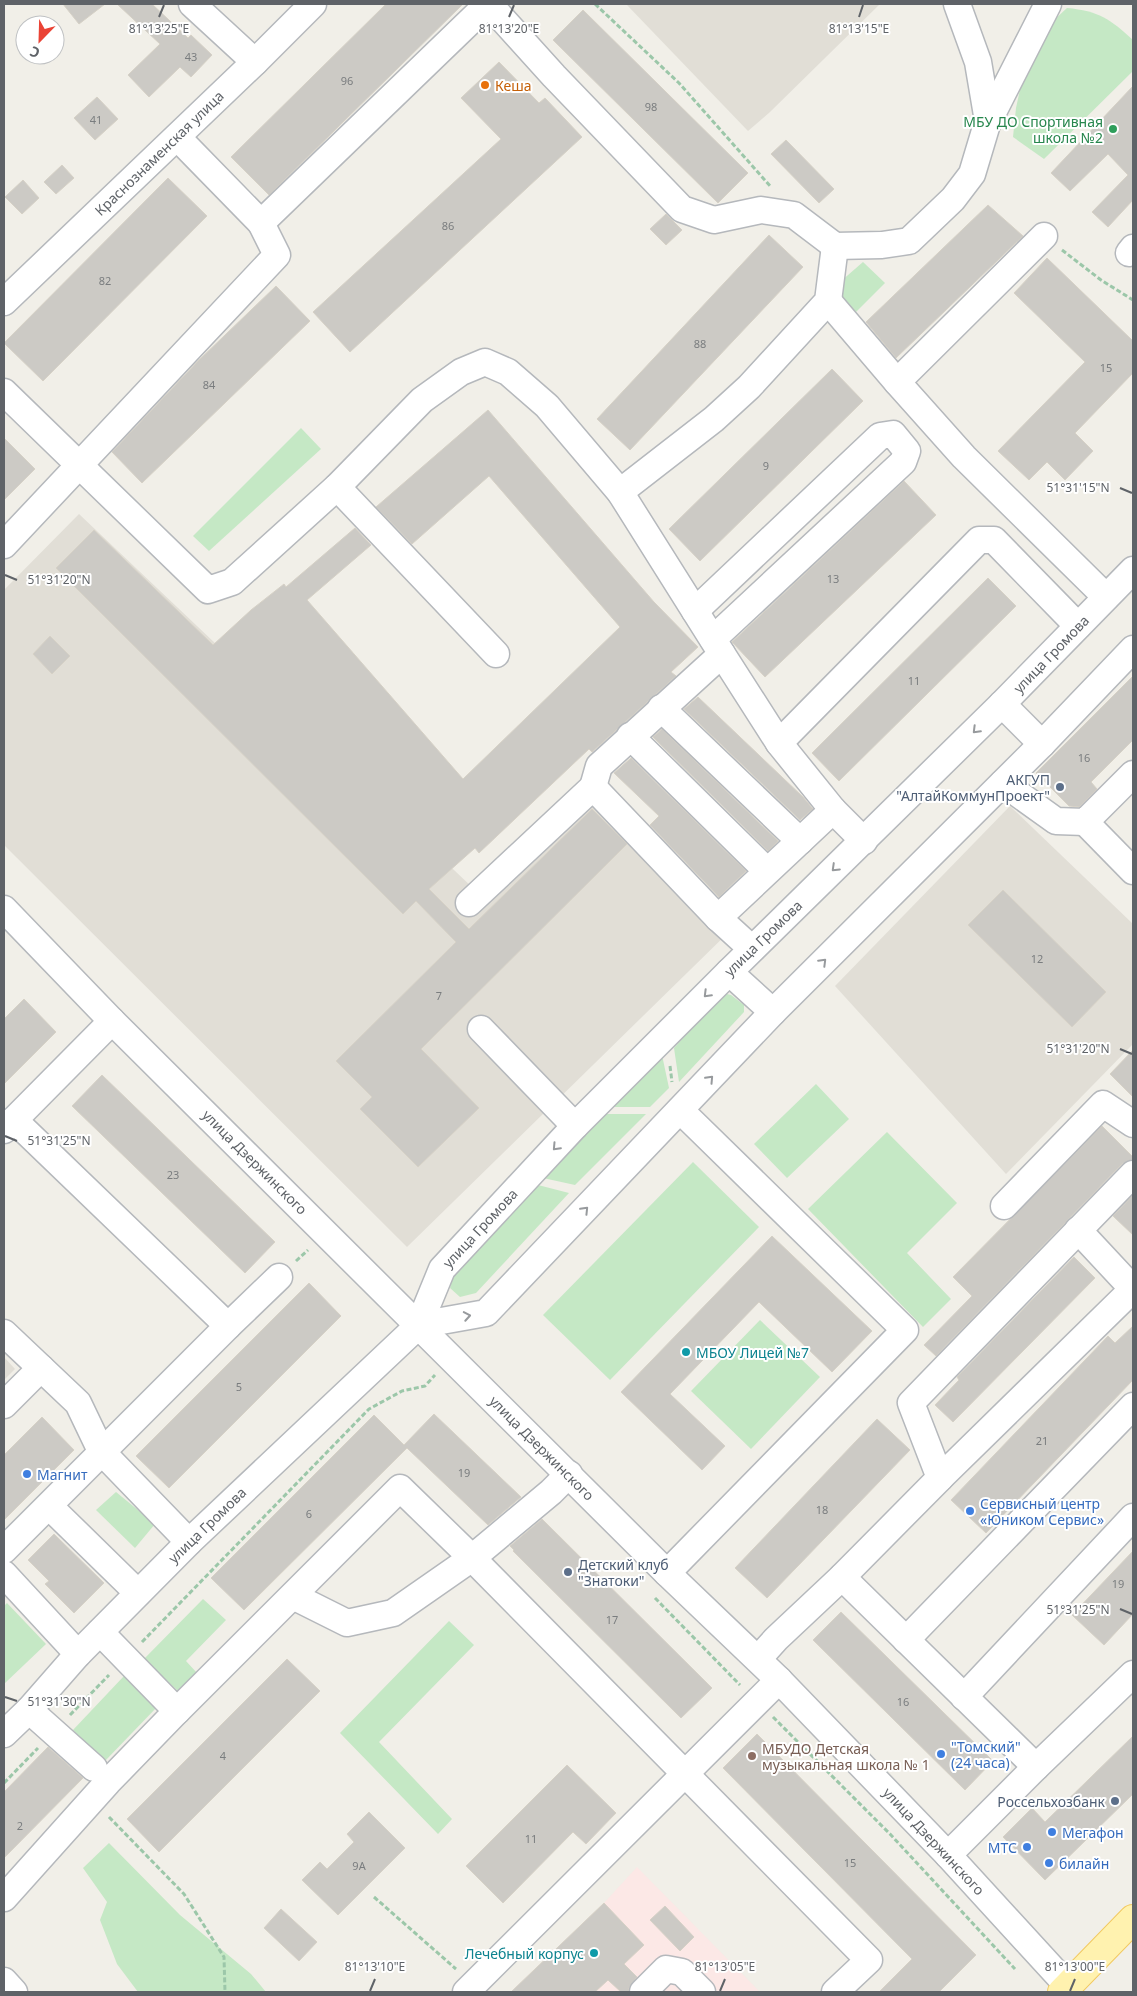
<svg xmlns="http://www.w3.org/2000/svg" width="1137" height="1996" font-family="'Noto Sans',sans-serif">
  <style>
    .education { fill: #e1ded6 }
    .medical { fill: #fce8e6 }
    .green { fill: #c5e8c5 }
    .building { fill: #cccac5; stroke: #d6d1c6 }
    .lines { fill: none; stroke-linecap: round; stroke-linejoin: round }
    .minor-casing { stroke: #b5b8bc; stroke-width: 29 }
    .major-casing { stroke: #f2c960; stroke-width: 30 }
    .path { stroke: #9cc7a9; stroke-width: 3; stroke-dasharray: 5 2.5; stroke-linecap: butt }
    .minor { stroke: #fff; stroke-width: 26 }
    .major { stroke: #fff2af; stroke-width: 28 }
    .oneway { stroke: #979a9d }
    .ticks { fill: none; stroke: #5f6368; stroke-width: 2 }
    .food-dot { fill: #e8710a; stroke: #fff; stroke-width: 2 }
    .leisure-dot { fill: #2e9e5b; stroke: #fff; stroke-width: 2 }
    .service-dot { fill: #5c6f8a; stroke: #fff; stroke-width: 2 }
    .culture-dot { fill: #0f9aa8; stroke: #fff; stroke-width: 2 }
    .shop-dot { fill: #3f7fe0; stroke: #fff; stroke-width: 2 }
    .education-dot { fill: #8d6e63; stroke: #fff; stroke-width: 2 }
    .labels { text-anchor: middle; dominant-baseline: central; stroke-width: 4; stroke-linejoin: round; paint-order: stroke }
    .number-label { font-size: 11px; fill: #7a7d7f }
    .food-label { font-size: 14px; fill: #c56008; stroke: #fff; text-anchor: start }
    .leisure-label { font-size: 14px; fill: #27864d; stroke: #fff; text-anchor: end }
    .street-label { font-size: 14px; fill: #5f6368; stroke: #fff }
    .service-label { font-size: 14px; fill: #4e5e75; stroke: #fff; text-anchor: end }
    .culture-label { font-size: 14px; fill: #0d838f; stroke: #fff; text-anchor: start }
    .shop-label { font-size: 14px; fill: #366cbe; stroke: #fff; text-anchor: start }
    .education-label { font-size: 14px; fill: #785e54; stroke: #fff; text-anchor: start }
    .ticks-label { font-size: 12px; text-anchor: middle; fill: #5f6368; stroke: #fff; stroke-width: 4; stroke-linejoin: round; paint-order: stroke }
  </style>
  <rect width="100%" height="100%" fill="#f1efe8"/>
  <g class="education">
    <polygon points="626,4 880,4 770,112 748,131"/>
    <polygon points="79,514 474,889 594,777 736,925 407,1247 4,845 4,590"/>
    <polygon points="1010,806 1133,924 1133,1044 1006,1174 835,986"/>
    <polygon points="4,1357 15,1369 4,1380"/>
  </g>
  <polygon class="medical" points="637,1867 760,1992 511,1992 604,1903"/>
  <g class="green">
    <path d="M1067,8C1099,11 1110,19 1133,40V71L1044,159L1013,137L1016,108L1021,85L1053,21Z"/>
    <polygon points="863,262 885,283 854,314 838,297 840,282"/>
    <polygon points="301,428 321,449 209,551 193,536"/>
    <polygon points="723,993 731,995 744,1005 744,1012 679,1082 674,1048"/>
    <polygon points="662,1055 669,1088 650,1107 610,1107"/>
    <polygon points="816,1084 849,1119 787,1178 754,1144"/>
    <polygon points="604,1114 646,1114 575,1185 543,1178"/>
    <polygon points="887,1132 957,1203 907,1253 951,1299 923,1327 808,1209"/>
    <polygon points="693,1162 759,1227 610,1380 543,1315"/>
    <polygon points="538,1185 569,1193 476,1293 460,1297 450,1288 453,1275"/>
    <polygon points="760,1320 820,1377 751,1449 691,1391"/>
    <polygon points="116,1492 155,1524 135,1548 96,1510"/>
    <polygon points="203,1599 226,1620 186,1661 197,1673 179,1692 144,1659"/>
    <polygon points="7,1603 46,1644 4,1684 4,1606"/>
    <polygon points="449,1621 474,1645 379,1742 452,1819 438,1834 340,1733"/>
    <polygon points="124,1676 157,1707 105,1761 73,1730"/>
    <polygon points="109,1843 180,1915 251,1974 266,1992 138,1992 117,1964 100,1920 107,1902 83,1868"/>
  </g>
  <g class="building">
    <polygon points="63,4 105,4 79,24"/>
    <polygon points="117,4 152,4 188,38 191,35 212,55 191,77 180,67 149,97 128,75 160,44"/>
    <polygon points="386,4 463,4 269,195 231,157"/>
    <polygon points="583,10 748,173 718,203 553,40"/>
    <polygon points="499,62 539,103 545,98 582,137 350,352 313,312 501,139 461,98"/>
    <polygon points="1133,86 1133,200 1108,227 1092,212 1128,175 1108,154 1070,191 1051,173"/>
    <polygon points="97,97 118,119 95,140 74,118"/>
    <polygon points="786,140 834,189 819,203 771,154"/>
    <polygon points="62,165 74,178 56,194 44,182"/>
    <polygon points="168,178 207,216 43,381 4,343"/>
    <polygon points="23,180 39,198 22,214 5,197"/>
    <polygon points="988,205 1023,236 896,358 866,322"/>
    <polygon points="666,214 682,230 666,245 650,229"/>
    <polygon points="769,235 803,267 630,450 597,419"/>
    <polygon points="1047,258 1133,341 1133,373 1075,433 1093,451 1065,480 1047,462 1029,480 998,451 1085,362 1014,293"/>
    <polygon points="276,286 310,321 142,483 112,452 199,360"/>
    <polygon points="832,369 863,401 700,561 669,529"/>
    <polygon points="488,410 654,602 698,647 671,672 676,676 592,752 589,749 479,853 475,848 429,889 469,929 592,809 627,844 421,1049 479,1108 418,1167 360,1109 372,1097 336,1061 456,942 416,901 403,914 56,568 94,530 213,645 251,610 284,584 286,587 355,528 371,545 307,600 463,779 620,627 489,476 412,544 376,507"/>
    <polygon points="4,438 35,469 4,500"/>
    <polygon points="904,481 936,515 765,677 732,642"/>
    <polygon points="988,578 1016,606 839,781 812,753"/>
    <polygon points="50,636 70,656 52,674 33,654"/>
    <polygon points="1133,676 1133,740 1091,782 1097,789 1079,807 1069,806 1036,773"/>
    <polygon points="698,697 803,797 813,809 800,820 684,709"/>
    <polygon points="662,729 778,841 768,851 653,737"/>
    <polygon points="631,758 746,871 719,897 650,825 659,816 614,773"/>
    <polygon points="1003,890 1106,992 1072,1027 968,925"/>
    <polygon points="24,999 56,1032 4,1084 4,1019"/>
    <polygon points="1133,1050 1133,1097 1110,1074"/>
    <polygon points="102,1075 275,1242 245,1273 72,1106"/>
    <polygon points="1102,1126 1133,1157 1133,1159 1122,1164 936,1356 924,1345 972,1296 953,1277"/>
    <polygon points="1133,1195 1133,1235 1113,1216"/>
    <polygon points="772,1236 872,1331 832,1372 759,1302 670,1394 725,1446 702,1470 621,1392"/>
    <polygon points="1074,1257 1095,1278 953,1422 935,1405 959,1380 957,1377"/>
    <polygon points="309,1283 341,1316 169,1488 136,1456"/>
    <polygon points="1133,1326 1133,1380 986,1533 951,1500 1108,1336 1115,1343"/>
    <polygon points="434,1414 521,1497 488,1525 407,1448 244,1610 211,1578 374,1415 404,1445"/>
    <polygon points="42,1417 74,1450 4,1520 4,1455"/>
    <polygon points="877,1419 910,1450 767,1598 735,1568"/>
    <polygon points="542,1519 712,1688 681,1718 513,1551 514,1550 510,1546"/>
    <polygon points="54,1534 104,1583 74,1613 45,1584 49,1581 28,1560"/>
    <polygon points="1133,1551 1133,1614 1104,1645 1072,1615"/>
    <polygon points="841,1612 993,1761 965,1790 813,1640"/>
    <polygon points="287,1659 320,1691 159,1852 127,1819"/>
    <polygon points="757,1734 976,1955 939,1992 879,1992 912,1959 723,1768"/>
    <polygon points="1133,1736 1133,1794 1045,1880 1003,1837 1032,1808 1045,1822"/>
    <polygon points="48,1747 83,1778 4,1858 4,1792"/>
    <polygon points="567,1765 616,1813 586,1844 573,1832 503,1903 466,1866"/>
    <polygon points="369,1812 405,1848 338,1915 302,1880 320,1862 327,1869 354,1842 347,1834"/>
    <polygon points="604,1903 644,1945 624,1964 637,1977 629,1988 628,1992 621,1992 608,1980 595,1992 511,1992"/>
    <polygon points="665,1906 694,1937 680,1951 650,1920"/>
    <polygon points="281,1909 317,1942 299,1961 264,1928"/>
  </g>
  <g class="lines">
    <g class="minor-casing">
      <g id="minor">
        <polyline points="192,4 255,62"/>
        <polyline points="489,4 554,76 682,209 714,220 761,210 794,215 835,246 882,245 909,241 953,199 972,174 987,124 1048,4"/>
        <polyline points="957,4 978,62 988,121"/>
        <polyline points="177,137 261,223 488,4"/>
        <polyline points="1044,236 897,382 964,457 1106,597"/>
        <polyline points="1129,253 1133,248"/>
        <polyline points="828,301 897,382"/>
        <polyline points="4,302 255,62 313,4"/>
        <polyline points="4,392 208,590 232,582 337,487"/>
        <polyline points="620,492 714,419 749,387 828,301 835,246"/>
        <polyline points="4,545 277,255 261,223"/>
        <polyline points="695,611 880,436 893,434 907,451 903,462 713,639"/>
        <polyline points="496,654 337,487 422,400 461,372 485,362 508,372 547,406 620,492 722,654 599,766 593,787"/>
        <polyline points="722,654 779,743 833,810"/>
        <polyline points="1002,704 1042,744"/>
        <polyline points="661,708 800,841"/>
        <polyline points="630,736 767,871"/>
        <polyline points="779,743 979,540 994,540 1078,626"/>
        <polyline points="1003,783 1056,821 1085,822 1133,774"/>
        <polyline points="1085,822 1133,871"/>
        <polyline points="469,903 593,787 718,918 752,949"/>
        <polyline points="4,909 112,1021 667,1573 779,1680 948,1855 1068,1986"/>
        <polyline points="718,918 833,810 864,841"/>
        <polyline points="729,972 773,1012"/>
        <polyline points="481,1029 575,1126"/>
        <polyline points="14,1120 112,1021"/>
        <polyline points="4,1130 14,1120 228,1326 4,1550"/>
        <polyline points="1004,1206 1103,1104 1133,1124"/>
        <polyline points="419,1325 486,1313 773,1012 1042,744 1133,649"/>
        <polyline points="228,1326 279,1277"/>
        <polyline points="4,1333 78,1403 101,1451 189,1542"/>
        <polyline points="4,1405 41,1368"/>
        <polyline points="940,1478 1133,1289 1078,1230"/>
        <polyline points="49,1506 138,1593"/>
        <polyline points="667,1573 905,1330 680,1110"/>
        <polyline points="4,1574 78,1654"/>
        <polyline points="842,1577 1036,1767"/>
        <polyline points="293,1596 347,1623 393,1613 472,1558 551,1492 569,1474"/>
        <polyline points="906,1640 1133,1406"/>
        <polyline points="758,1659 776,1639 842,1577 940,1478 911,1403 1133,1174"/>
        <polyline points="964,1697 1133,1517"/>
        <polyline points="29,1710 94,1768"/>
        <polyline points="177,1711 400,1488 472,1558 869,1960 835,1992"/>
        <polyline points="4,1734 29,1710 78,1654 189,1542 419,1325 442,1269 575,1126 729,972 1002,704 1133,570"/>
        <polyline points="948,1855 1036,1767 1133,1674"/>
        <polyline points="4,1898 108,1782 177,1711 100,1632"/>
        <polyline points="4,1981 14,1992"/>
        <polyline points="466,1992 779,1680"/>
        <polyline points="643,1992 666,1969 682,1972 702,1992"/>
      </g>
    </g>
    <g class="major-casing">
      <polyline id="major" points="1062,1992 1133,1919"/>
    </g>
    <g class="path">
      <polyline points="595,4 679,83 771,187"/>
      <polyline points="1062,250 1101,280 1133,300"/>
      <polyline points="670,1066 672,1082"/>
      <polyline points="296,1261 308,1250"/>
      <polyline points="655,1598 740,1685"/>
      <polyline points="142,1642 369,1409 402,1391 425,1386 435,1375"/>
      <polyline points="70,1715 109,1675"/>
      <polyline points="773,1717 890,1834 1015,1969"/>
      <polyline points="4,1783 38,1748"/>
      <polyline points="109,1817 184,1894 224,1957 225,1992"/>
      <polyline points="374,1897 456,1969"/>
    </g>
    <use href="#minor" class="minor"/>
    <use href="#major" class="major"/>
  </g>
  <defs><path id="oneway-chevron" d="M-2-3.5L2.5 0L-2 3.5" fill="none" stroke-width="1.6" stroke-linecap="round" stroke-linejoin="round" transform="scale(1.25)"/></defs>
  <g class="oneway">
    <use href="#oneway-chevron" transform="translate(976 730) rotate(135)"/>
    <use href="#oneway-chevron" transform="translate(835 868) rotate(136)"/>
    <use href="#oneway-chevron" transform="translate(823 962) rotate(-45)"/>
    <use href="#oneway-chevron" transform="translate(707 994) rotate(135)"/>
    <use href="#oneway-chevron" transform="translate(710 1079) rotate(-47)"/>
    <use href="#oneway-chevron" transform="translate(556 1147) rotate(133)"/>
    <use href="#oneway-chevron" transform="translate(585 1210) rotate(-46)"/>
    <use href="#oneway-chevron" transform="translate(467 1316) rotate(-10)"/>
  </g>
  <path class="ticks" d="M159,17L164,5M509,17L514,5M859,17L863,5M1120,488L1132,493M5,575L17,580M1120,1049L1132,1054M5,1136L17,1141M1120,1609L1132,1614M5,1697L17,1701M370,1991L375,1979M720,1991L725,1979M1070,1991L1075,1979"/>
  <circle class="food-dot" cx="485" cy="85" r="5"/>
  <circle class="leisure-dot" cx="1113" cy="129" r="5"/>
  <g class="service-dot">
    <circle cx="1060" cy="787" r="5"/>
    <circle cx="568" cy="1572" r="5"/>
    <circle cx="1115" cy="1801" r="5"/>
  </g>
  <g class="culture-dot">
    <circle cx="686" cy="1352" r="5"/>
    <circle cx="594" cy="1953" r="5"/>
  </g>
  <g class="shop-dot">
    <circle cx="27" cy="1474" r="5"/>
    <circle cx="970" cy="1511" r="5"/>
    <circle cx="941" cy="1754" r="5"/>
    <circle cx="1052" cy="1832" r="5"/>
    <circle cx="1027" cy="1847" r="5"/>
    <circle cx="1049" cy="1863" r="5"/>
  </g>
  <circle class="education-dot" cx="752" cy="1756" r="5"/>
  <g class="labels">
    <g class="number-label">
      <text x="191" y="56">43</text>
      <text x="347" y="80">96</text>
      <text x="651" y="106">98</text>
      <text x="96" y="119">41</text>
      <text x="448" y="225">86</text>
      <text x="105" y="280">82</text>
      <text x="700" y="343">88</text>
      <text x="1106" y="367">15</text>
      <text x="209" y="384">84</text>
      <text x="766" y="465">9</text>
      <text x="833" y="578">13</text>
      <text x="914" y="680">11</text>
      <text x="1084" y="757">16</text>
      <text x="1037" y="958">12</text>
      <text x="439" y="995">7</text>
      <text x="173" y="1174">23</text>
      <text x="239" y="1386">5</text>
      <text x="1042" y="1440">21</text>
      <text x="464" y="1472">19</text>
      <text x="822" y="1509">18</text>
      <text x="309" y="1513">6</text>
      <text x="1118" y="1583">19</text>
      <text x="612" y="1619">17</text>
      <text x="903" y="1701">16</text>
      <text x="223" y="1755">4</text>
      <text x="20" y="1825">2</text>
      <text x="531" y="1838">11</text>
      <text x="850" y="1862">15</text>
      <text x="359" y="1865">9А</text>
    </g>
    <g class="food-label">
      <text x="495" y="85">Кеша</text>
    </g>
    <g class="leisure-label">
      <text x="1103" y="121">МБУ ДО Спортивная<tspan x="1103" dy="16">школа №2</tspan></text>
    </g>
    <g class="street-label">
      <text transform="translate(159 153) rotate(-44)">Краснознаменская улица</text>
      <text transform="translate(1051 654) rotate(-46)">улица Громова</text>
      <text transform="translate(763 938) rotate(-44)">улица Громова</text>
      <text transform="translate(255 1162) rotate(45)">улица Дзержинского</text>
      <text transform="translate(480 1228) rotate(-47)">улица Громова</text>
      <text transform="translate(542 1448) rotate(45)">улица Дзержинского</text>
      <text transform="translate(207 1525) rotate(-44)">улица Громова</text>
      <text transform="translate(934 1841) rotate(47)">улица Дзержинского</text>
    </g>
    <g class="service-label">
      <text x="1050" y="779">АКГУП<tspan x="1050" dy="16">"АлтайКоммунПроект"</tspan></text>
      <text x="578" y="1564" text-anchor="start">Детский клуб<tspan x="578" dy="16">"Знатоки"</tspan></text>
      <text x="1105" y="1801">Россельхозбанк</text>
    </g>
    <g class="culture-label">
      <text x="696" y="1352">МБОУ Лицей №7</text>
      <text x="584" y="1953" text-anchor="end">Лечебный корпус</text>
    </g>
    <g class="shop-label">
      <text x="37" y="1474">Магнит</text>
      <text x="980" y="1503">Сервисный центр<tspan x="980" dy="16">«Юником Сервис»</tspan></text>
      <text x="951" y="1746">"Томский"<tspan x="951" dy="16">(24 часа)</tspan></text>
      <text x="1062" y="1832">Мегафон</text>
      <text x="1017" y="1847" text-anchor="end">МТС</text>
      <text x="1059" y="1863">билайн</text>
    </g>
    <g class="education-label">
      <text x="762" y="1748">МБУДО Детская<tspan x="762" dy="16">музыкальная школа № 1</tspan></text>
    </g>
  </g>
  <g class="ticks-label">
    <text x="159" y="33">81°13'25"E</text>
    <text x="859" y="33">81°13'15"E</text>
    <text x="509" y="33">81°13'20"E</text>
    <text x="1078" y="492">51°31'15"N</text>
    <text x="59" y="584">51°31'20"N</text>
    <text x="1078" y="1053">51°31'20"N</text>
    <text x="59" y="1145">51°31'25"N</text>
    <text x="1078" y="1614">51°31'25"N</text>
    <text x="59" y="1706">51°31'30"N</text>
    <text x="375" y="1971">81°13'10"E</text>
    <text x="725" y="1971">81°13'05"E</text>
    <text x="1075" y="1971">81°13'00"E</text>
  </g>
  <rect width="1137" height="1996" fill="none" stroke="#5f6368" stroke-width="10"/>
  <g transform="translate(40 40) rotate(203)"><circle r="24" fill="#ffffff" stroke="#bfc1c3"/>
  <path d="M0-4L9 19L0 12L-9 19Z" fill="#ea4335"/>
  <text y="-8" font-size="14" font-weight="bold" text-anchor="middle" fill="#5f6368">С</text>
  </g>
</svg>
